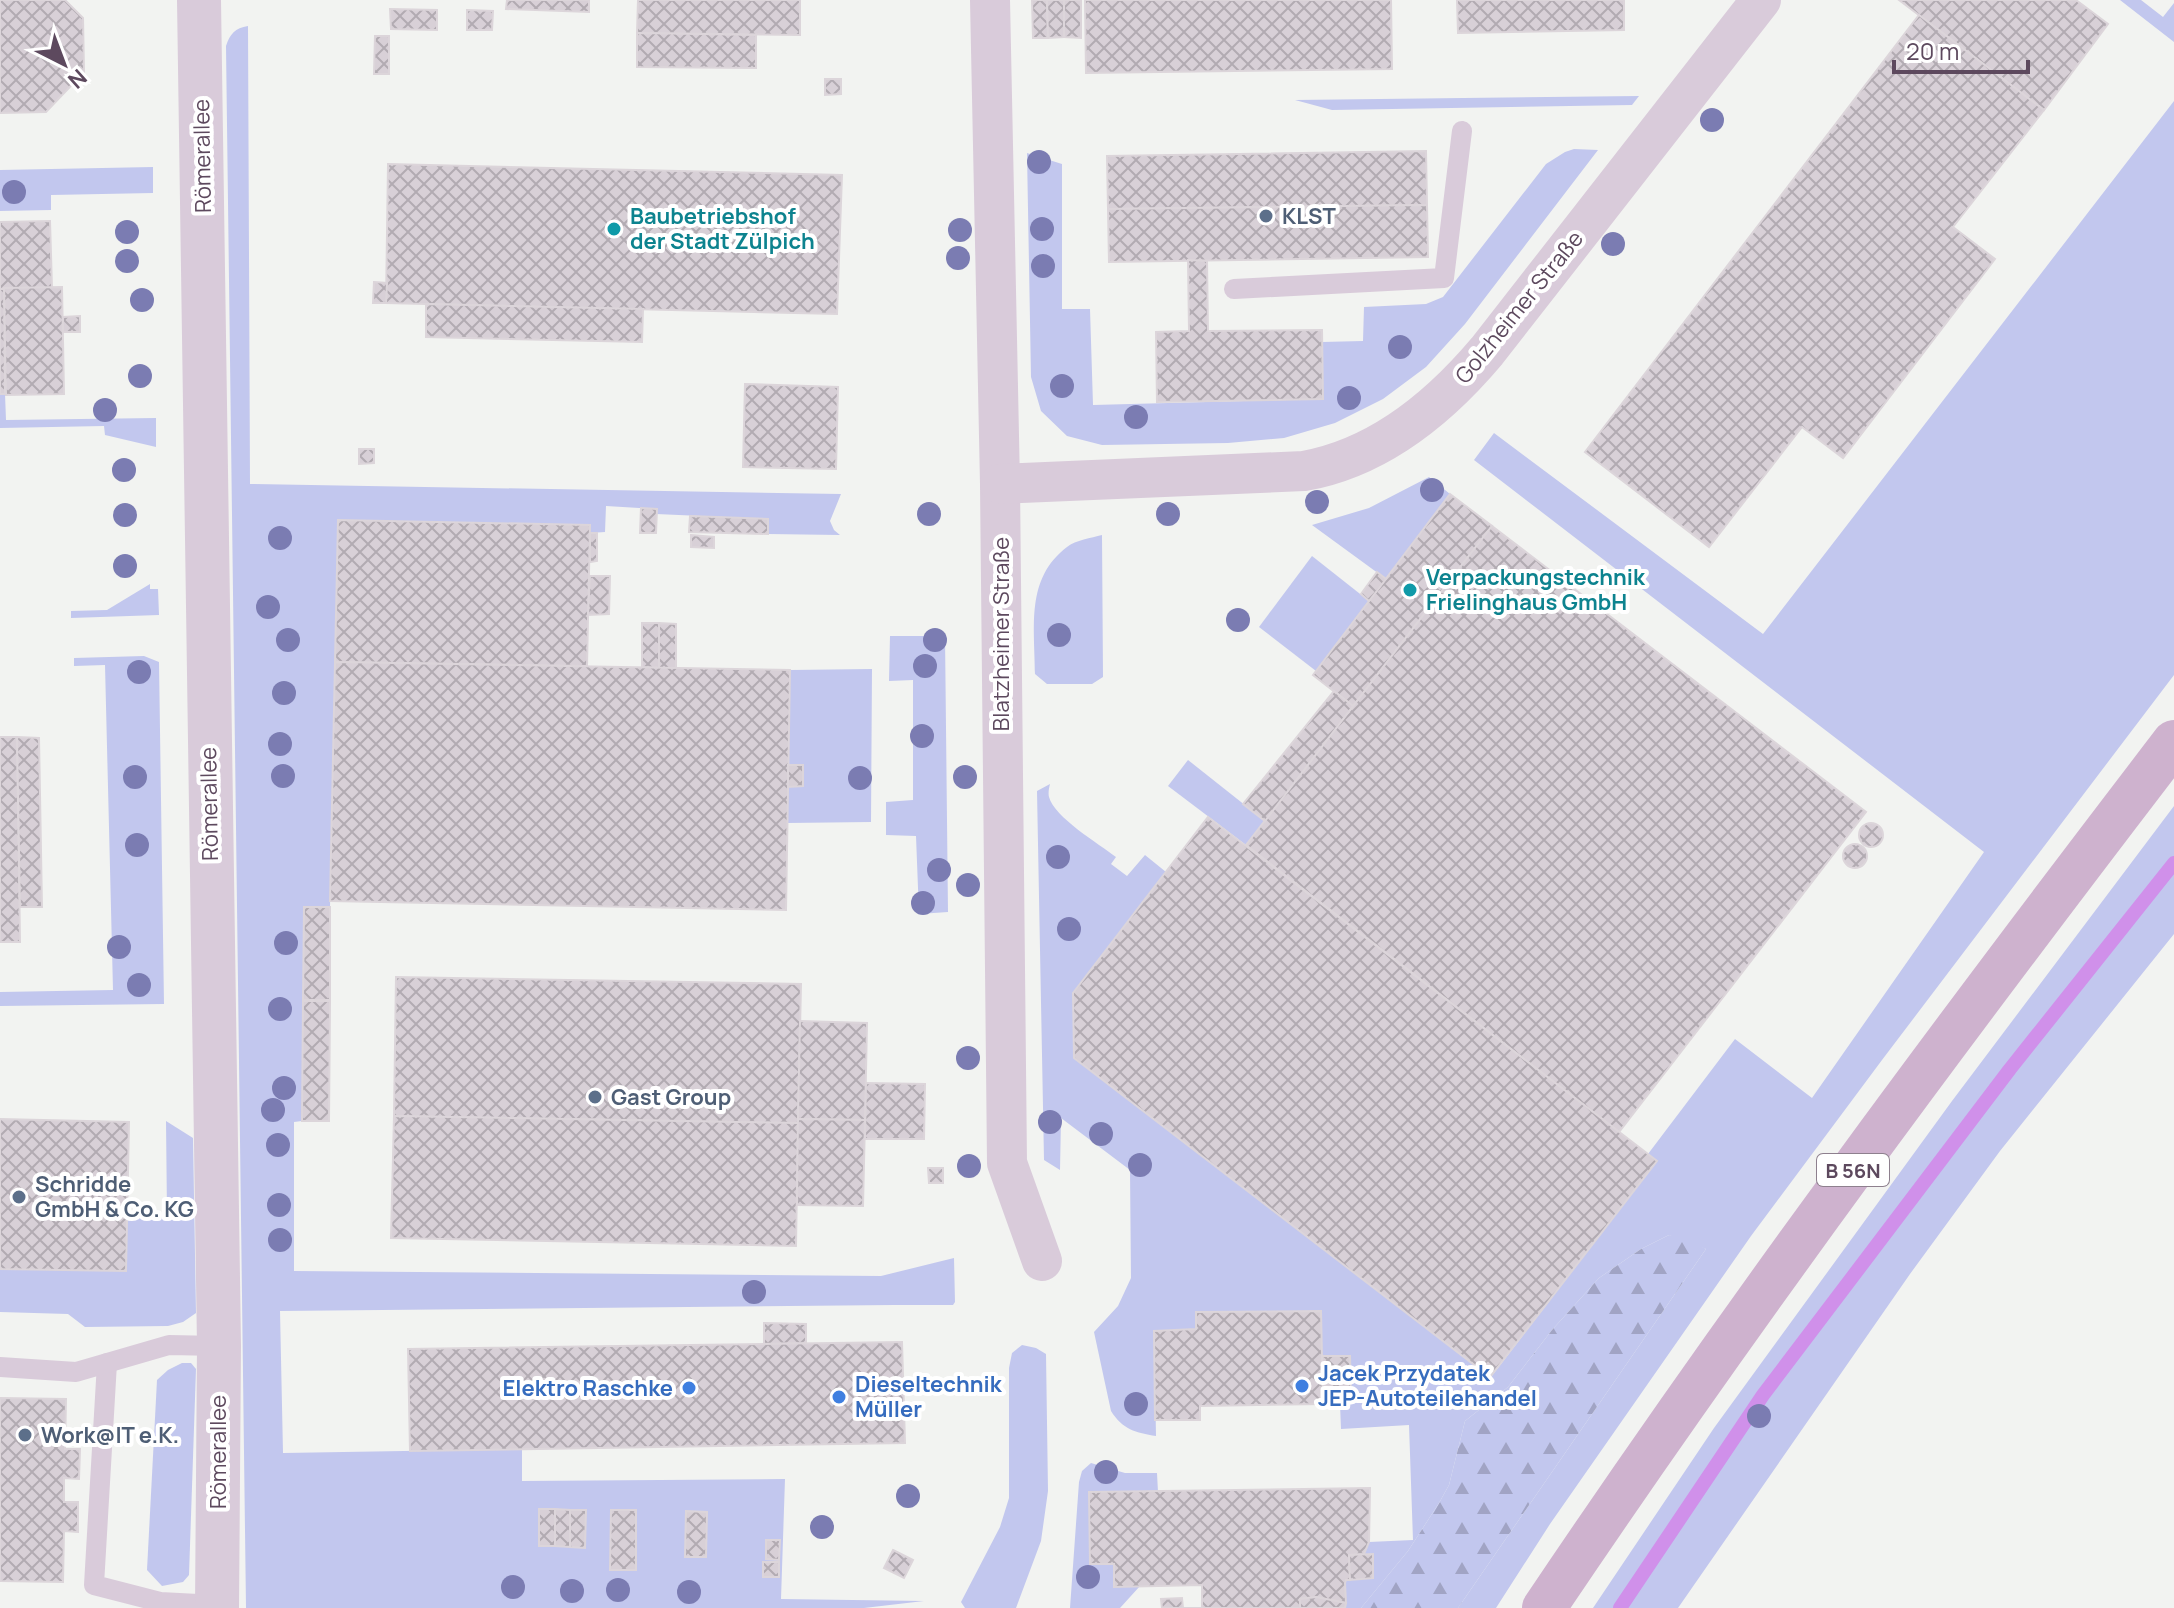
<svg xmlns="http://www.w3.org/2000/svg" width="2174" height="1608" font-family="Manrope,sans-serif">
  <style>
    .grass { fill: #c2c7ee }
    .forest { fill: url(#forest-firs) }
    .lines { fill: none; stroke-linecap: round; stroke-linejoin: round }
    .stream { stroke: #d090ea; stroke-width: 14 }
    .building { fill: url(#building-cross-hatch); stroke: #dcd5da; stroke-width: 2 }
    .service { stroke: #d9cbda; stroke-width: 20 }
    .minor { stroke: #d9cbda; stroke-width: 40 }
    .tertiary { stroke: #d9cbda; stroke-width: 44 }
    .primary { stroke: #ceb2ce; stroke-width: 44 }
    .tree { fill: #7b7cb2 }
    .service-dot { fill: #5c6f8a; stroke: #fff; stroke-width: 3 }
    .culture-dot { fill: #0f9aa8; stroke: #fff; stroke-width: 3 }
    .shop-dot { fill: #3f7fe0; stroke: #fff; stroke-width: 3 }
    .labels { text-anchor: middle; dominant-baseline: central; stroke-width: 8; stroke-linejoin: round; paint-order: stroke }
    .shield { fill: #fff; stroke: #8e808e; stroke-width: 2 }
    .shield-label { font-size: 20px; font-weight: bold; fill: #5d495e }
    .street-label { font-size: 22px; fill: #5d495e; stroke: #fff }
    .culture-label { font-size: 22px; font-weight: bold; fill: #0d838f; stroke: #fff; text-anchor: start }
    .service-label { font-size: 22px; font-weight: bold; fill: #4e5e75; stroke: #fff; text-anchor: start }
    .shop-label { font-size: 22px; font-weight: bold; fill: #366cbe; stroke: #fff; text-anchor: start }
  </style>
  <defs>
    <pattern id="forest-firs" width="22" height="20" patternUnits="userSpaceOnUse" patternTransform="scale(2)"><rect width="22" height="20" fill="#c2c7ee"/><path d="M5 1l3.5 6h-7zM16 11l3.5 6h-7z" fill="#a1a4c4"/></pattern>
    <pattern id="building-cross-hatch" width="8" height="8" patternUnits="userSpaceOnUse" patternTransform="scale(2)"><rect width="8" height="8" fill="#d8d0d7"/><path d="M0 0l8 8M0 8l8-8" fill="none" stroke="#b2abb2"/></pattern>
  </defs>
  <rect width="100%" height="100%" fill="#f2f3f1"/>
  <g class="grass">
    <polygon points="2120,0 2141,0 2163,17 2174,3 2174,42"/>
    <path d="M248,26L250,484L841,494L830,521L834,530L840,535L768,534V519L656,514V509L606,506L605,532L590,533V525L338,521L330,907H304L303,1000H330L303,1002L302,1121L294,1122V1271L881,1276L954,1258L955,1302L953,1305H894L280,1311L283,1453L522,1449V1481L785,1479L781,1599L924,1601L864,1608H246L226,46C230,34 235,28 248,26Z"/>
    <polygon points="1639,96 1632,105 1332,110 1295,100"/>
    <path d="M2174,101V675L1882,1060L1751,1236L1550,1524L1496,1608H1458L1706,1249L1669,1235L1641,1249L1599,1278L1552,1330L1508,1387L1465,1421L1449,1485L1439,1503L1408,1551L1361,1608H1345L1346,1580L1373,1578V1554H1364L1369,1542L1413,1540L1409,1425L1341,1429L1340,1404H1323V1398L1351,1397L1350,1356H1322L1321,1311L1196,1312V1329L1154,1331L1156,1436C1136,1433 1122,1429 1111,1411L1094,1332L1118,1306L1131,1278L1130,1170L1061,1118L1060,1170L1044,1160L1037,791L1050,784C1049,788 1048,793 1049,797C1054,817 1099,844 1116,857L1111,864L1127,876L1145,855L1166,872L1074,1058L1491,1377L1656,1162L1648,1154L1735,1039L1812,1098L1984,852L1474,460L1494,433L1763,634Z"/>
    <polygon points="1574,149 1598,150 1465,324 1426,367 1383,399 1335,423 1284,438 1228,443 1102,445 1067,436 1041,411 1031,377 1027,153 1062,164 1062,309 1090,309 1093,405 1323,399 1322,342 1363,341 1364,307 1426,304 1443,297 1546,164 1565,152"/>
    <polygon points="153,167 153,193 51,195 51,210 0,211 0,170"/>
    <polygon points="0,394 5,394 6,420 156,418 156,447 105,435 104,426 0,428"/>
    <polygon points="1429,477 1450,494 1386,579 1312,525 1369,508"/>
    <path d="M1102,535L1103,677L1092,684H1047L1035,674C1035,627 1025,579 1067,547C1076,540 1091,538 1102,535Z"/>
    <polygon points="1312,556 1369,601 1316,671 1259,627"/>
    <polygon points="150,584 150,589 158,589 159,615 71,618 71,611 107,610"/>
    <polygon points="890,636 945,636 948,912 919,914 916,836 886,835 886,802 913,800 913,680 889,681"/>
    <polygon points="144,656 159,662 164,1004 0,1006 0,992 113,990 105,665 74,666 74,658"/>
    <polygon points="872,669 871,822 787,823 788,787 803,786 803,765 788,765 790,670"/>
    <polygon points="1188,760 1265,821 1246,845 1168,786"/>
    <polygon points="2174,806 2174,934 2000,1151 1910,1274 1678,1608 1593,1608 1714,1428 1952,1101"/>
    <polygon points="166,1121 193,1138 196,1313 183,1322 168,1326 85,1327 68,1314 0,1312 0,1269 126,1271 127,1214 167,1214"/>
    <polygon points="1022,1345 1036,1348 1046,1354 1048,1491 1041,1541 1016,1608 965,1608 961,1602 1000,1527 1009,1498 1009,1368 1012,1353"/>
    <polygon points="182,1363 191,1363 196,1369 189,1575 183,1582 162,1586 147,1570 157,1380 168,1370"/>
    <polygon points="1091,1463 1125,1473 1157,1473 1158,1492 1114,1564 1114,1587 1140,1586 1120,1608 1070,1608 1079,1482 1082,1471"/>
  </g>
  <polygon class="forest" points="1669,1235 1686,1238 1706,1249 1458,1608 1361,1608 1408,1551 1439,1503 1449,1485 1465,1421 1508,1387 1552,1330 1599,1278 1641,1249"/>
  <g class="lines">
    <polyline class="stream" points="1620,1608 1763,1395 2010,1069 2174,863"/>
  </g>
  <g class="building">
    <polygon points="0,0 65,0 83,18 84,72 46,112 0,113"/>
    <polygon points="507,0 589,0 589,12 506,9"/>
    <polygon points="638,0 800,0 800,35 637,33"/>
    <polygon points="1032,0 1047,0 1048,38 1033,38"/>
    <polygon points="1047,0 1064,0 1064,37 1048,38"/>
    <polygon points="1064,0 1081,0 1081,38 1064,37"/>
    <polygon points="1085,0 1391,0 1392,69 1086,73"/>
    <polygon points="1457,0 1624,0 1624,30 1458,33"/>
    <polygon points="1899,0 2076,0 2108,24 2044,110"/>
    <polygon points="390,9 437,10 437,30 391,29"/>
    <polygon points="467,10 493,11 492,30 467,30"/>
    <polygon points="1919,15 2044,110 1953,227 1995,259 1843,458 1802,427 1709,547 1585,452"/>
    <polygon points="637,33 756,35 756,68 637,67"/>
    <polygon points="375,36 389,36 389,74 374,74"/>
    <polygon points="825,79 841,79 841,94 825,95"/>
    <polygon points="1426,151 1427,205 1108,209 1107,156"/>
    <polygon points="388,164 842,175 837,314 386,303"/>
    <polygon points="1427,205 1428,257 1109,262 1108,209"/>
    <polygon points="50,221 52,288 0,289 0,222"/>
    <polygon points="1188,260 1207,261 1208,331 1322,330 1323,399 1157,402 1156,332 1189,331"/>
    <polygon points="374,282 387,283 386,303 373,303"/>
    <polygon points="62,287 64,394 6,395 4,288"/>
    <polygon points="0,289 4,289 5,394 0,394"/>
    <polygon points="426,304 643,309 642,342 426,337"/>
    <polygon points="80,316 80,332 63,332 63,317"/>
    <polygon points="745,384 838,387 836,469 743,467"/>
    <polygon points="359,449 374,449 374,463 359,464"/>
    <polygon points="1450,494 1492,526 1353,706 1313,675"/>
    <polygon points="641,508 657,509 656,533 640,533"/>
    <polygon points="690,516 768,519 768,534 689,532"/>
    <polygon points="338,520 590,525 587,666 335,662"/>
    <polygon points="1492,526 1866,812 1619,1132 1246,845"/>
    <polygon points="590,533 597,533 597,561 590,562"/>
    <polygon points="691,535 714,537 714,548 691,547"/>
    <polygon points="1377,572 1386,579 1369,601 1361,594"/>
    <polygon points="590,576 610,576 609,614 588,615"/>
    <polygon points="642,623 659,623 659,668 642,667"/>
    <polygon points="659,623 676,624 676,668 659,668"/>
    <polygon points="335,662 790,670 786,910 330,901"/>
    <polygon points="1334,691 1353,706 1265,821 1243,804"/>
    <polygon points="0,737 17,737 20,942 0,942"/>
    <polygon points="17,737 39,738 42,907 20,907"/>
    <polygon points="788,765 803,765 803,786 788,787"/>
    <polygon points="1208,817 1657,1161 1490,1377 1074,1058 1073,993"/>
    <circle cx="1871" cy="835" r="12"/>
    <circle cx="1855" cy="856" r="12"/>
    <polygon points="304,907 330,907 330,1000 303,1000"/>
    <polygon points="396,977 801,984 798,1123 394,1116"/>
    <polygon points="303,1001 330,1001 329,1121 302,1121"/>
    <polygon points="800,1021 867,1023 865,1120 798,1119"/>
    <polygon points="866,1083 925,1084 924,1139 865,1139"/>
    <polygon points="394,1116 798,1123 796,1246 391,1238"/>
    <polygon points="0,1119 129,1122 126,1271 0,1269"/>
    <polygon points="798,1119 865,1120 863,1206 797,1205"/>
    <polygon points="928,1168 943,1168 943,1183 929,1183"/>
    <polygon points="1321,1311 1323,1404 1200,1406 1200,1420 1155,1420 1154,1331 1196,1329 1196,1312"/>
    <polygon points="764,1323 806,1324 806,1343 764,1344"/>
    <polygon points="902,1342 905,1443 410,1451 408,1349"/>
    <polygon points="1322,1356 1350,1356 1351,1397 1323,1398"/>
    <polygon points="0,1398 66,1399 65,1449 80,1449 79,1479 64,1478 64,1502 78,1502 78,1532 64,1531 63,1582 0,1581"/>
    <polygon points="1370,1488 1369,1542 1364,1554 1349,1555 1350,1580 1346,1580 1345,1583 1346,1603 1316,1597 1300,1599 1300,1608 1183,1608 1202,1608 1202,1585 1114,1587 1114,1564 1090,1564 1089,1492"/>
    <rect x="539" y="1509" width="16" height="37"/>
    <polygon points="555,1509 570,1510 570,1547 555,1546"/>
    <polygon points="570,1510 586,1510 585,1548 570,1547"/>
    <polygon points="611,1510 636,1510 636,1570 610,1570"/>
    <polygon points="686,1511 707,1512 706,1557 685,1557"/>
    <polygon points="766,1540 780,1540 779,1560 766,1559"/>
    <polygon points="893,1550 913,1560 904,1578 884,1568"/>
    <polygon points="1373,1554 1373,1578 1350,1580 1349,1555"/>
    <rect x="763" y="1562" width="16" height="15"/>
    <polygon points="1316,1597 1346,1603 1345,1608 1300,1608 1300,1599"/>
    <polygon points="1182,1598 1183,1608 1162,1608 1161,1599"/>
  </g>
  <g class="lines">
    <g class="service">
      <polyline points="1234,289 1444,278 1462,131"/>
      <polyline points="107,1363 94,1585 160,1602 217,1605"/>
      <polyline points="0,1367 76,1372 169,1345 219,1346"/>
    </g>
    <g class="minor">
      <polyline points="990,0 1000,484 1007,1163 1042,1261"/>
      <path d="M1000,484L1304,471C1378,458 1439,408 1487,351L1761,0"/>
    </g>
    <polyline class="tertiary" points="199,0 219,1346 217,1608"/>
    <path class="primary" d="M1544,1608C1743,1312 1957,1025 2174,742"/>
  </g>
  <g class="tree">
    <circle cx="1712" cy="120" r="12"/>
    <circle cx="1039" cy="162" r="12"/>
    <circle cx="14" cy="192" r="12"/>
    <circle cx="1042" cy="229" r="12"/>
    <circle cx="960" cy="230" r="12"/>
    <circle cx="127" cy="232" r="12"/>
    <circle cx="1613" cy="244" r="12"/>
    <circle cx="958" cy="258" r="12"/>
    <circle cx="127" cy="261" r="12"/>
    <circle cx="1043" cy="266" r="12"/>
    <circle cx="142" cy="300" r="12"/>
    <circle cx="1400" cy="347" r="12"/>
    <circle cx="140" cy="376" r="12"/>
    <circle cx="1062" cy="386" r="12"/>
    <circle cx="1349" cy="398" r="12"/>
    <circle cx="105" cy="410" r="12"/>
    <circle cx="1136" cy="417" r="12"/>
    <circle cx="124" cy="470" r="12"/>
    <circle cx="1432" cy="490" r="12"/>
    <circle cx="1317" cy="502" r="12"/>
    <circle cx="929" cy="514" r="12"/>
    <circle cx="1168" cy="514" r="12"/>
    <circle cx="125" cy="515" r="12"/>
    <circle cx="280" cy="538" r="12"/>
    <circle cx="125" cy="566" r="12"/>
    <circle cx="268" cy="607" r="12"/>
    <circle cx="1238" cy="620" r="12"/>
    <circle cx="1059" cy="635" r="12"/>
    <circle cx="288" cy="640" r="12"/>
    <circle cx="935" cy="640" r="12"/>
    <circle cx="925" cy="666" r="12"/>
    <circle cx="139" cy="672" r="12"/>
    <circle cx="284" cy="693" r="12"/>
    <circle cx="922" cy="736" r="12"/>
    <circle cx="280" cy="744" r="12"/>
    <circle cx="283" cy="776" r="12"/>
    <circle cx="135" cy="777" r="12"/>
    <circle cx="965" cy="777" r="12"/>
    <circle cx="860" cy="778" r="12"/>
    <circle cx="137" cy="845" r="12"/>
    <circle cx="1058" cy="857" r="12"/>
    <circle cx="939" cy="870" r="12"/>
    <circle cx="968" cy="885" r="12"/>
    <circle cx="923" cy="903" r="12"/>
    <circle cx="1069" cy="929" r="12"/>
    <circle cx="286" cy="943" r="12"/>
    <circle cx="119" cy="947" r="12"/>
    <circle cx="139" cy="985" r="12"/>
    <circle cx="280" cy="1009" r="12"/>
    <circle cx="968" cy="1058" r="12"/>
    <circle cx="284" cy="1088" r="12"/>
    <circle cx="273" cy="1110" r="12"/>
    <circle cx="1050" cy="1122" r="12"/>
    <circle cx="1101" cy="1134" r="12"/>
    <circle cx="278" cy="1145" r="12"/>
    <circle cx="1140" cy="1165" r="12"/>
    <circle cx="969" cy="1166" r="12"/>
    <circle cx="279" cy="1205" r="12"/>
    <circle cx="280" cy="1240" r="12"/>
    <circle cx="754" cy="1292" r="12"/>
    <circle cx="1136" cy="1404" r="12"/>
    <circle cx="1759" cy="1416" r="12"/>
    <circle cx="1106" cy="1472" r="12"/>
    <circle cx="908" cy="1496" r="12"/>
    <circle cx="822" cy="1527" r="12"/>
    <circle cx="1088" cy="1577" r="12"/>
    <circle cx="513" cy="1587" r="12"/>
    <circle cx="618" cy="1590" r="12"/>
    <circle cx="572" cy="1591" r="12"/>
    <circle cx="689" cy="1592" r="12"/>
  </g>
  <g class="service-dot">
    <circle cx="1266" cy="216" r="8"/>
    <circle cx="595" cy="1097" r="8"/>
    <circle cx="19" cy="1197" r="8"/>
    <circle cx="25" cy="1435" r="8"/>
  </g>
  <g class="culture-dot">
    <circle cx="614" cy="229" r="8"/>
    <circle cx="1410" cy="590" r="8"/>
  </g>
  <g class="shop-dot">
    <circle cx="1302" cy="1386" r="8"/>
    <circle cx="689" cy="1388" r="8"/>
    <circle cx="839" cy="1397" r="8"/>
  </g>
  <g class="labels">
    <rect class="shield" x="1817" y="1154" width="72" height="32" rx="6"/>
    <g class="shield-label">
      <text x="1853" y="1170">B 56N</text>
    </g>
    <g class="street-label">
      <text transform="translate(202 156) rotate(-91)">Römerallee</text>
      <text transform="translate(1519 307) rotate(-51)">Golzheimer Straße</text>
      <text transform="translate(1001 634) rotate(-90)">Blatzheimer Straße</text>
      <text transform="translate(209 804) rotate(-91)">Römerallee</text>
      <text transform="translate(218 1452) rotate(-90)">Römerallee</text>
    </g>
    <g class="culture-label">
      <text x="630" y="216">Baubetriebshof<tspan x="630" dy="25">der Stadt Zülpich</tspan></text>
      <text x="1426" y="577">Verpackungstechnik<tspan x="1426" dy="25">Frielinghaus GmbH</tspan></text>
    </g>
    <g class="service-label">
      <text x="1282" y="216">KLST</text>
      <text x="611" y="1097">Gast Group</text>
      <text x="35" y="1184">Schridde<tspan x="35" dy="25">GmbH &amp; Co. KG</tspan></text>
      <text x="41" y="1435">Work@IT e.K.</text>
    </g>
    <g class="shop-label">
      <text x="1318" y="1373">Jacek Przydatek<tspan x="1318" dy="25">JEP-Autoteilehandel</tspan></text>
      <text x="855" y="1384">Dieseltechnik<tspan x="855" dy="25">Müller</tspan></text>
      <text x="673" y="1388" text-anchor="end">Elektro Raschke</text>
    </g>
  </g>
  <g transform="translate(64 64) rotate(138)" stroke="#ffffff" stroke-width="6" paint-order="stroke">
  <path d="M0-6L14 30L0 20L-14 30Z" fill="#5d495e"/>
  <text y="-12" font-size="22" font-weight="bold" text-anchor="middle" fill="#5d495e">N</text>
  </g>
  <path d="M1894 60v12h134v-12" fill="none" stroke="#5d495e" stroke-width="4"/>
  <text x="1906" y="60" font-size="24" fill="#5d495e" stroke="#ffffff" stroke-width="6" paint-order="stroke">20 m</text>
</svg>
